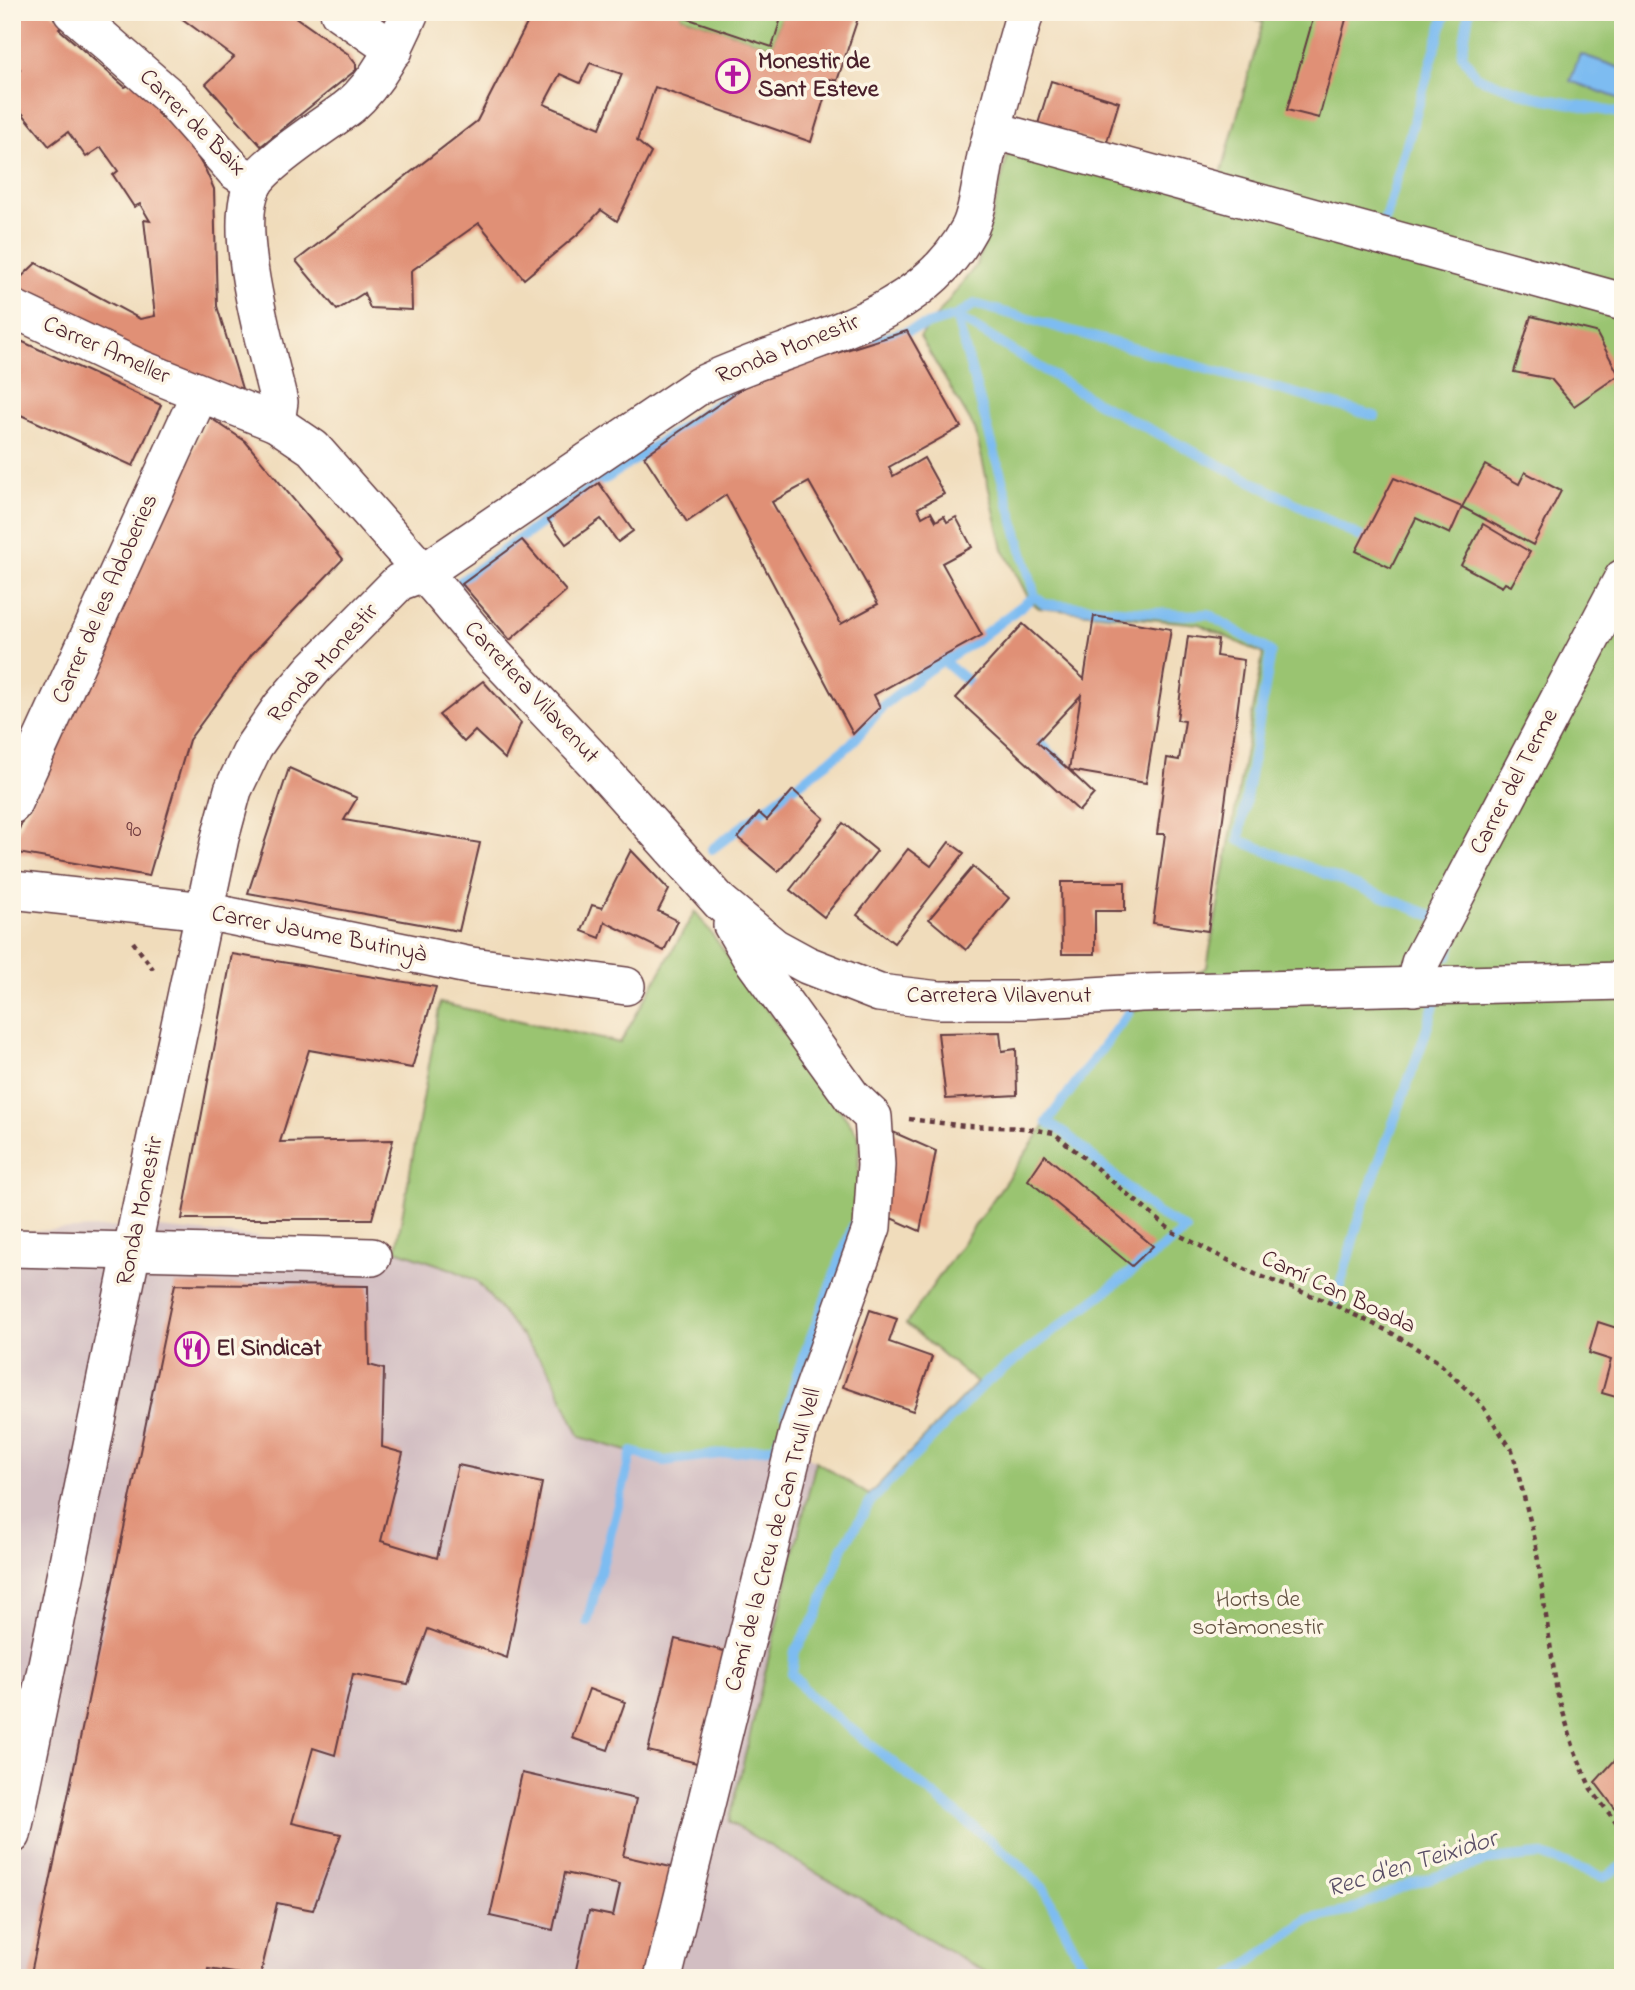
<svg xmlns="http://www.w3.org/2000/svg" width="1635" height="1990" font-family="'Indie Flower',sans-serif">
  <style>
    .industrial { fill: #d2bec2 }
    .green { fill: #9ac471; stroke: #72724e; stroke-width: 2 }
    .water { fill: #7dbcf1; stroke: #646e8e; stroke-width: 2 }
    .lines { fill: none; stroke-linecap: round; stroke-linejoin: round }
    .stream { stroke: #7dbcf1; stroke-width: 10 }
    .building { fill: #e09076; fill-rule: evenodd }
    .street-casing { stroke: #633b41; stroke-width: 40 }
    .path { stroke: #633b41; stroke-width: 4.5; stroke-dasharray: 5 5; stroke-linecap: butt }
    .street { stroke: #fff; stroke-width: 37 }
    .labels { text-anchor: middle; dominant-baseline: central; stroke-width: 7; stroke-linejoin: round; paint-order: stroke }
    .number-label { font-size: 21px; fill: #703b3e }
    .poi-label { font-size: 24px; font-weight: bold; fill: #4a1f2b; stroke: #fcf5e5; text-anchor: start }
    .street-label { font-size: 24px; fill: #4a1f2b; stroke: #fcf5e5 }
    .park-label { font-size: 24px; fill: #625140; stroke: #fcf5e5 }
    .water-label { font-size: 26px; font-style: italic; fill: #594e66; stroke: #fcf5e5 }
  </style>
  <rect width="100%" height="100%" fill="#fcf5e5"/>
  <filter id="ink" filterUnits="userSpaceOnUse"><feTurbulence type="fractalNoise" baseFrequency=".0143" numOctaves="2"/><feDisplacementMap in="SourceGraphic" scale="14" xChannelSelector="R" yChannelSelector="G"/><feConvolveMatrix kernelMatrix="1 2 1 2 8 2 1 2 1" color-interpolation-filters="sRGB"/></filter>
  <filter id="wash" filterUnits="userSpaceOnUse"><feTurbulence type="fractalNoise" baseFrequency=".00686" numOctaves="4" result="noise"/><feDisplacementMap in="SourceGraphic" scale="28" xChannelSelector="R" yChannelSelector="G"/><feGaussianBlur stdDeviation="1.57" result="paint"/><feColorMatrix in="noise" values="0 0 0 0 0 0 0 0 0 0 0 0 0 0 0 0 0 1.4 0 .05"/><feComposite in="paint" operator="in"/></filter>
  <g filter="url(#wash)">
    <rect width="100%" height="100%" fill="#f0dcbb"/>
    <polygon class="industrial" points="137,1226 396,1250 451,1269 477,1281 550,1371 580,1437 657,1460 782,1443 816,1461 729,1822 996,1978 12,1978 12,1232"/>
    <g class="green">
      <polygon points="681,12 783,12 772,47 680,16"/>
      <polygon points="1231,12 1623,12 1623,1978 996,1978 729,1822 816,1461 869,1495 977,1383 906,1324 1045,1125 1134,1011 1207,967 1263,654 1199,624 1039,608 1030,601 1003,549 975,429 920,337 977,264 989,230 1010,145 1214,200 1263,22"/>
      <polygon points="695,911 859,1136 858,1208 782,1443 657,1460 580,1437 550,1371 477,1281 451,1269 396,1250 440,1003 620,1043"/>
    </g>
    <polygon class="water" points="1580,54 1623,69 1623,91 1620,99 1570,81"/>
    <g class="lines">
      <g class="stream">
        <polyline points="1469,12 1462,55 1477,77 1532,96 1623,114"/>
        <polyline points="1384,230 1382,229 1446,12"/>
        <polyline points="956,316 1035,596 1044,604 1184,615 1208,614 1271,652 1239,840 1433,916"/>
        <polyline points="956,316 1098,403 1361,537"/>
        <polyline points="819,358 956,316 975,304 1375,416"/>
        <polyline points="460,582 598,482 607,478 751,381"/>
        <polyline points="943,661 981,692"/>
        <polyline points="1028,732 1064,766"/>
        <polyline points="712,849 850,745 884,705 928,670 975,641 1035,596"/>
        <polyline points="1448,956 1456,929"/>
        <polyline points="1336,1300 1361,1212 1424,1038 1436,998"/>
        <polyline points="786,1415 797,1374 853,1226"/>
        <polyline points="587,1622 632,1452 664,1461 775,1447 781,1434"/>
        <polyline points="1095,1978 1081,1961 1044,1889 1018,1863 810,1696 792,1674 795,1651 816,1617 843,1547 871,1501 984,1384 1186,1230 1155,1212 1065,1133 1047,1122 1129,1012"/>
        <polyline points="1228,1978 1307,1920 1349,1911 1402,1887 1490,1860 1540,1855 1604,1877 1622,1866"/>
      </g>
    </g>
    <g id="blocks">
      <g class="building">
        <polygon points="12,12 50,12 67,22 59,29 125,87 137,81 162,108 157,113 189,143 206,171 214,189 217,306 243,392 221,393 12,293 12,286 36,263 140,319 155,316 144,220 150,221 140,204 134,207 113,175 118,171 101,147 86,157 68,132 49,146 14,103 12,104 12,78 20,69 12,62"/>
        <polygon points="173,12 288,12 348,54 356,64 356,70 261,146 206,84 234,57"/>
        <path d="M533,12H681L680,16L772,47L783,12H860L837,81L830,79L811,142L655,87L637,141L651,153L617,221L601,210L578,234L524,279L479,223L411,271L412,310L370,308L364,293L337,310L296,261L477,121ZM590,63L622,74L600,128L544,104L560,74L580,83Z"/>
        <polygon points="1315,12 1348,12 1319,118 1287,110"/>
        <polygon points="1051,81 1119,102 1106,145 1038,124"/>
        <polygon points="1531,316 1596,332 1619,375 1574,406 1551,379 1514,372"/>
        <path d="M907,331L961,427L889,467L893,476L924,458L944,494L918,508L922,517L931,512L936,521L944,516L947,522L956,517L972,547L942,563L982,635L874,695L880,707L853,734L726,495L687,522L644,456L757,378ZM809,482L878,604L841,624L772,502Z"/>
        <polygon points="12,337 161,405 133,466 12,411"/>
        <polygon points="209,417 245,441 343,559 252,654 189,740 149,876 12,852 12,844"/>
        <polygon points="1485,465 1519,484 1525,472 1561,491 1533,545 1462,507"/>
        <polygon points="1394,478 1462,507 1450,534 1416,518 1391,568 1356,551"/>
        <polygon points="599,483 633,531 618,542 601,519 566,544 548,520"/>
        <polygon points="1483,524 1530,552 1511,586 1505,583 1502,587 1461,565"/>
        <polygon points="522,540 566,591 510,640 462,584"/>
        <path d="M1094,616L1171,629L1146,783L1069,770L1094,794L1079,811L956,698L1023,624L1084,679ZM1081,695L1069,770L1037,742Z"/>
        <polygon points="1188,636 1218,640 1216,656 1244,660 1208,931 1153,923 1165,834 1157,834 1167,758 1179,760 1185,721 1177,720"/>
        <polygon points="483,681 521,723 505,759 475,731 464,742 439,715"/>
        <polygon points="289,768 357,798 344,820 480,843 459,931 248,893"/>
        <polygon points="793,790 824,818 778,872 738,838 759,813 767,820"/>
        <polygon points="843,823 877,851 824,917 790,890"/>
        <polygon points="949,842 964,853 894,943 857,915 908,849 931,866"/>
        <polygon points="631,850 669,890 658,911 678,921 664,951 605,922 600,938 582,931 592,905 602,908"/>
        <polygon points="973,867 1009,898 966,950 929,919"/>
        <polygon points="1061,882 1125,882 1125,911 1095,911 1095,954 1062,954"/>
        <polygon points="232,954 436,987 412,1068 309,1050 280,1142 393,1140 372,1219 182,1219"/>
        <polygon points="1000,1032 1002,1051 1016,1049 1017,1095 946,1099 938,1033"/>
        <polygon points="886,1129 936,1151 920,1231 875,1211"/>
        <polygon points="1045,1155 1153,1246 1132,1266 1028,1180"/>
        <polygon points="175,1284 368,1286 369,1365 384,1369 382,1447 403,1453 381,1541 437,1558 458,1465 542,1483 507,1658 428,1629 408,1684 353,1674 335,1755 313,1748 292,1823 341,1834 313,1910 277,1903 260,1977 208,1969 206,1978 30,1978"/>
        <polygon points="870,1310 897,1319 889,1342 932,1357 913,1411 843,1387"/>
        <polygon points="1598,1322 1623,1330 1623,1399 1602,1393 1611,1360 1589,1353"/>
        <polygon points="675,1639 728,1652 701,1764 648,1751"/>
        <polygon points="589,1689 625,1702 608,1750 572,1738"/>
        <polygon points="1623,1751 1623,1819 1595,1782"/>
        <polygon points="522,1773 636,1799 623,1856 675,1868 650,1978 593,1978 575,1974 589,1911 613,1916 620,1885 565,1873 553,1930 490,1916"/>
      </g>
    </g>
  </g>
  <g filter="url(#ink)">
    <use href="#blocks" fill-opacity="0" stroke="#633b41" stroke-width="2"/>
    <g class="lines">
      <g class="street-casing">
        <g id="street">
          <polyline points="72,12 171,98 235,171 254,183"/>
          <polyline points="339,12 394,50"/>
          <polyline points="993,134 1007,134 1623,302"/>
          <polyline points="12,308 141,369 276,423 313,448 436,587 482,642 593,760 720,902 774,947 807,965 879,993 939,1000 1025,1000 1141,993 1623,981"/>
          <path d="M276,423L279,402C268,354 229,225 254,183C267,161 327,124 350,106C378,82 396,45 410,12"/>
          <polyline points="12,805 200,393"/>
          <polyline points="12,890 205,911 472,966 626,986"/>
          <polyline points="1414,987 1420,963 1623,578"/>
          <polyline points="12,1248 372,1257"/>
          <path d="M12,1835L137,1226L220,838L233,790L254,746L281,707L314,668L399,582L423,573L699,386C790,341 918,326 969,229C978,213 982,175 986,156C998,108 1011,60 1025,12"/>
          <polyline points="663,1978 798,1432 872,1227 876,1165 873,1117 852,1097 750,956 732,925"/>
        </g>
      </g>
      <g class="path">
        <polyline points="133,942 153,969"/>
        <polyline points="909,1119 965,1126 1025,1128 1054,1133 1173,1232 1255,1274 1326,1301 1390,1332 1437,1361 1479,1401 1512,1450 1535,1540 1557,1692 1574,1749 1591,1789 1623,1832"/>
      </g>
      <use href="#street" class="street"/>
    </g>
  </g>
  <defs>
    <g id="church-ring" transform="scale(1.75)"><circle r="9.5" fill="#fcf5e5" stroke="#b5179e" stroke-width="1.5"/><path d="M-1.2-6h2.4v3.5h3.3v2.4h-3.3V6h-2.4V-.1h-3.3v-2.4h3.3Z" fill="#b5179e"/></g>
    <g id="restaurant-ring" transform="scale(1.75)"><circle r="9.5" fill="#fcf5e5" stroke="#b5179e" stroke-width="1.5"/><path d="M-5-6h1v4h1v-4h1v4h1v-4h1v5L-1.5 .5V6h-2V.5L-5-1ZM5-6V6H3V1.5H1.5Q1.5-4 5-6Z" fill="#b5179e"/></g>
  </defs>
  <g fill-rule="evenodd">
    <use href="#church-ring" x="733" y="76"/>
    <use href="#restaurant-ring" x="192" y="1349"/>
  </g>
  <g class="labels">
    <g class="number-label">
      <text x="134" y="831">90</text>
    </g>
    <g class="poi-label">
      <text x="758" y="62">Monestir de<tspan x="758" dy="28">Sant Esteve</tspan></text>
      <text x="216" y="1349">El Sindicat</text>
    </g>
    <g class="street-label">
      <text transform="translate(192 123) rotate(45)">Carrer de Baix</text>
      <text transform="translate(788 350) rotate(-22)">Ronda Monestir</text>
      <text transform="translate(106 351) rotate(24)">Carrer Ameller</text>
      <text transform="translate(106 599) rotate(-66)">Carrer de les Adoberies</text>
      <text transform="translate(324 664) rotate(-48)">Ronda Monestir</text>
      <text transform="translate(531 693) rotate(47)">Carretera Vilavenut</text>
      <text transform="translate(1515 782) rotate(-62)">Carrer del Terme</text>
      <text transform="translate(319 935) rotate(11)">Carrer Jaume Butinyà</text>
      <text x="999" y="996">Carretera Vilavenut</text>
      <text transform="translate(141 1211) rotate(-78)">Ronda Monestir</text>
      <text transform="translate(1338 1293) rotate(25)">Camí Can Boada</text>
      <text transform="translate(774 1540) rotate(-75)">Camí de la Creu de Can Trull Vell</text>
    </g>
    <g class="park-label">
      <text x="1258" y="1600">Horts de<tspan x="1258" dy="28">sotamonestir</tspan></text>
    </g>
    <g class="water-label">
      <text transform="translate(1412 1865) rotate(-17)">Rec d'en Teixidor</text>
    </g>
  </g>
  <rect width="1635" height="1990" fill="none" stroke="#fcf5e5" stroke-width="42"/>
</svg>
